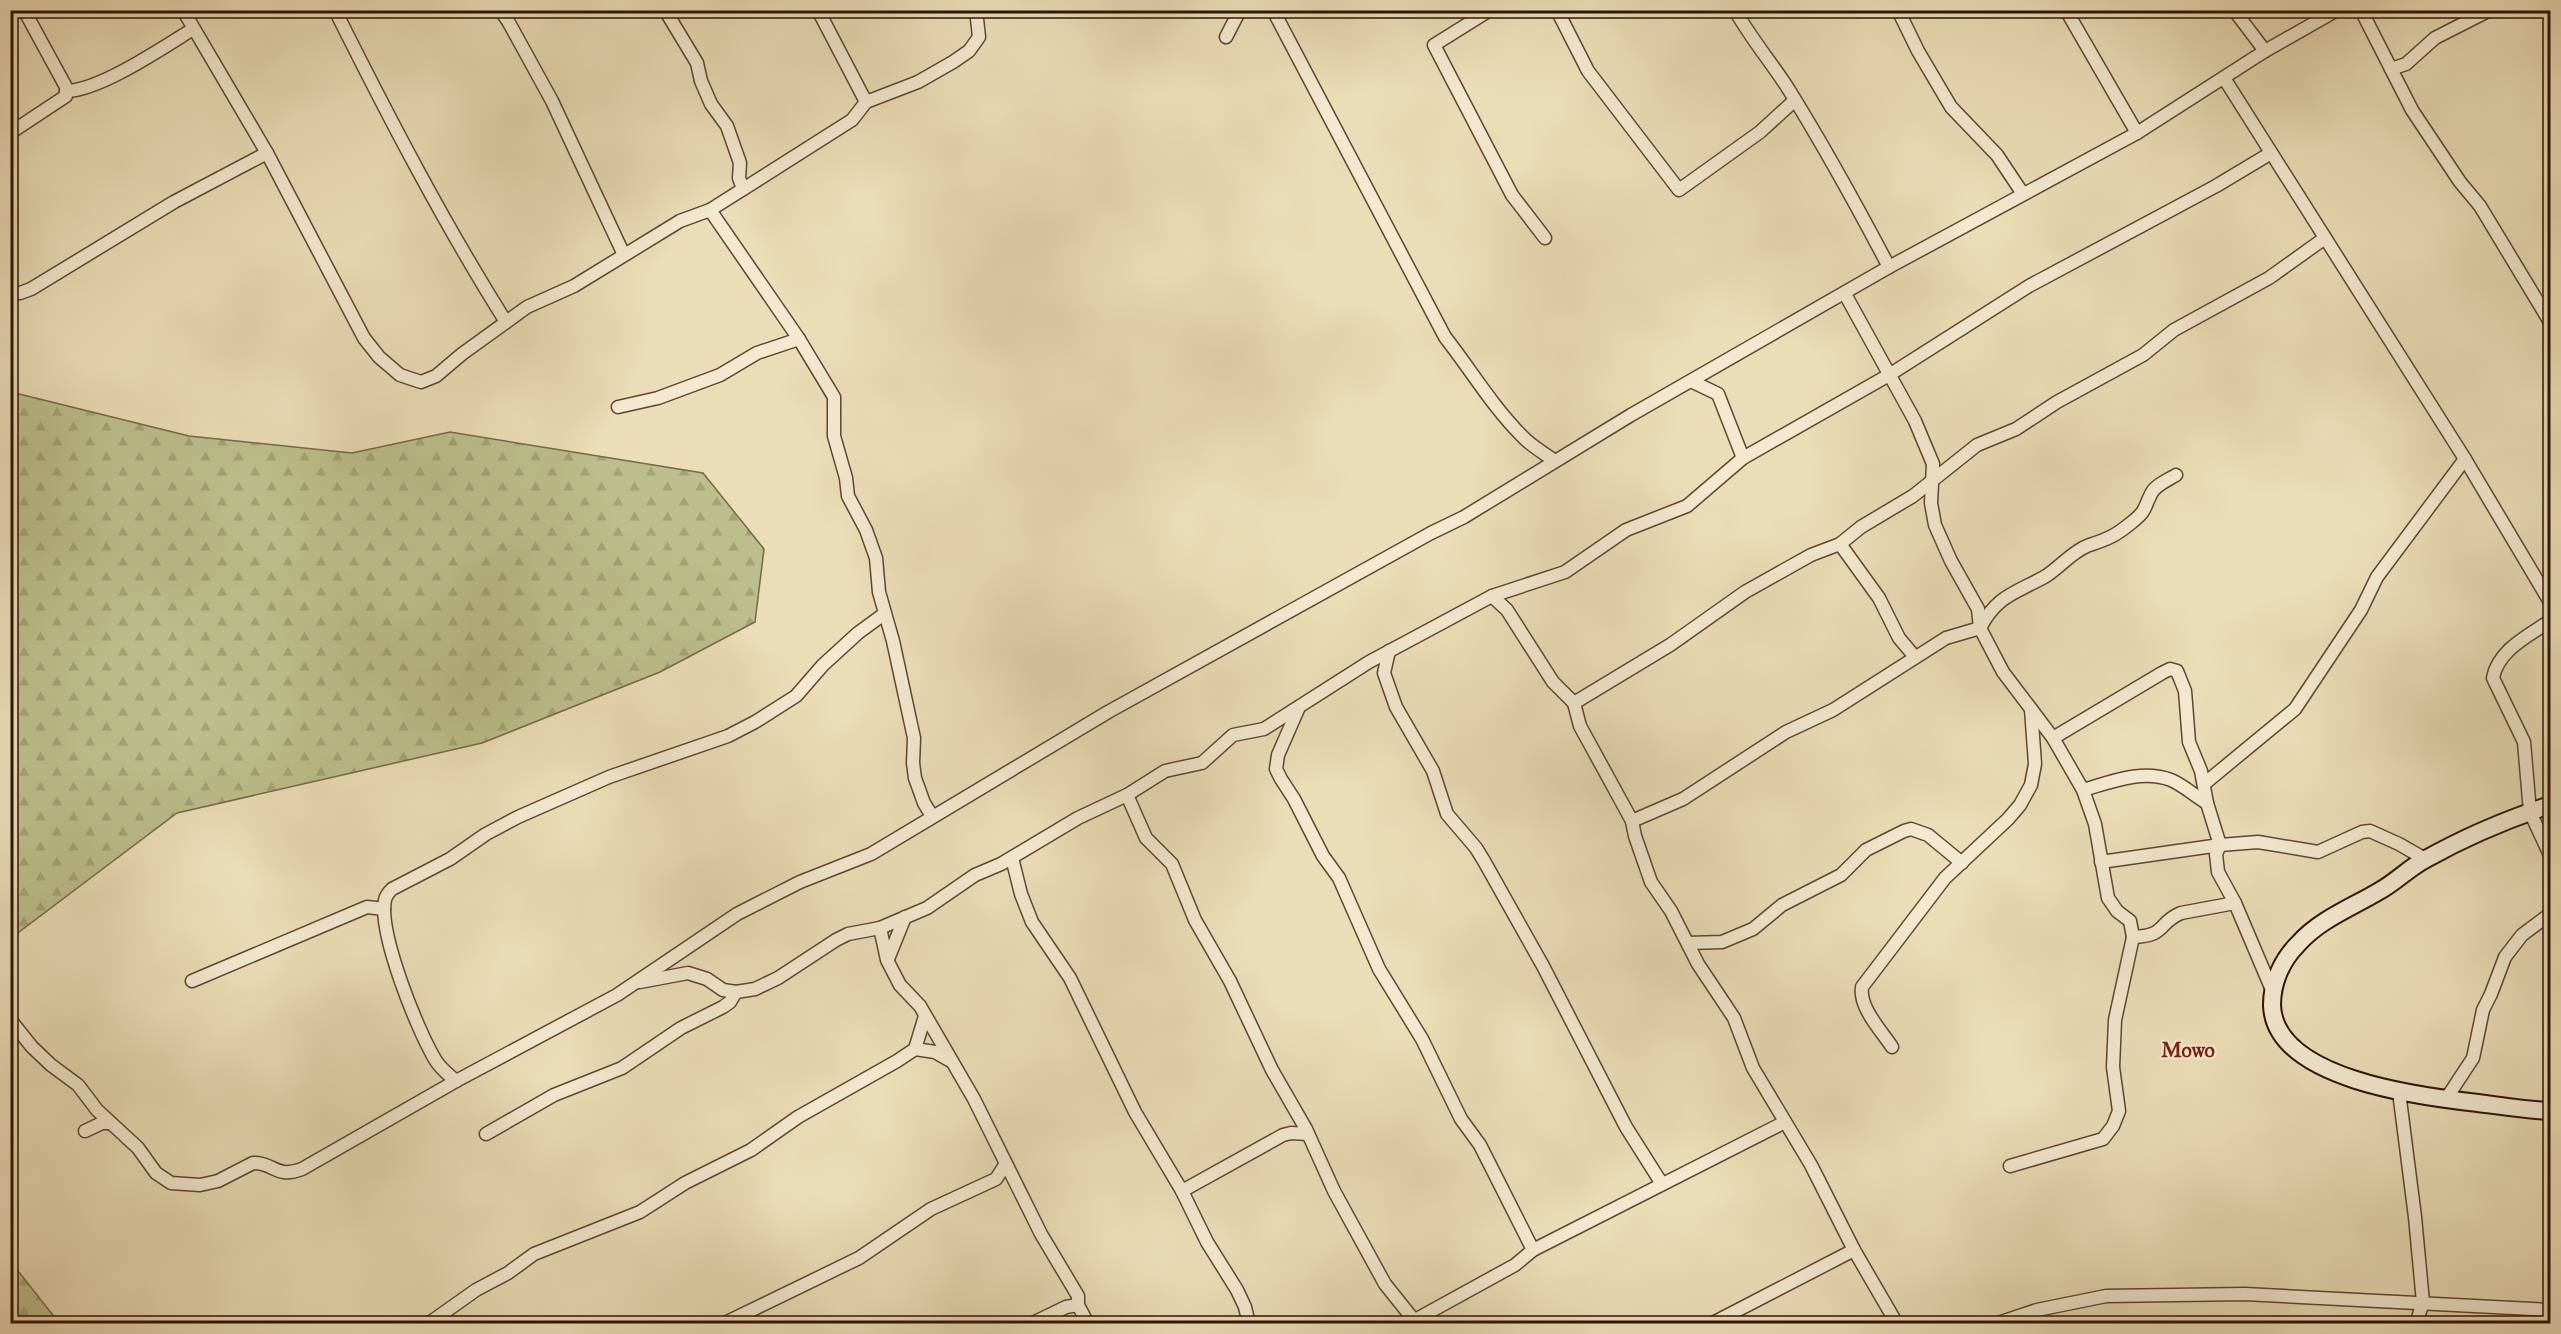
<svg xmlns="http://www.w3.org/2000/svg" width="2561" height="1334" font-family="'IM FELL Great Primer',serif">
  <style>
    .forest { fill: url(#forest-firs); stroke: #766848; stroke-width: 1.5 }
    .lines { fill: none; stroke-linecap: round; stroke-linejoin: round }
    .street-casing { stroke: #5f4532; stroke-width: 15 }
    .secondary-casing { stroke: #301206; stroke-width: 20 }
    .street { stroke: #f2e9d0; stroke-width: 12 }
    .secondary { stroke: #f2e9d0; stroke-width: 16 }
    .labels { text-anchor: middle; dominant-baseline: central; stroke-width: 4.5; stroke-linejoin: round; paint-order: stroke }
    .quarter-label { font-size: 20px; font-weight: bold; fill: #7a1f14; stroke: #f2e9d0 }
  </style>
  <defs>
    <pattern id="forest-firs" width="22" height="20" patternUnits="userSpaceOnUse" patternTransform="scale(1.5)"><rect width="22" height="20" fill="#bcbf8b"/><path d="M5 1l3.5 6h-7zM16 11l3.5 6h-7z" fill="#a2a376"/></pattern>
  </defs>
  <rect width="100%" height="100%" fill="#ebddb7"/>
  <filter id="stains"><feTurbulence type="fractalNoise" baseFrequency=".00333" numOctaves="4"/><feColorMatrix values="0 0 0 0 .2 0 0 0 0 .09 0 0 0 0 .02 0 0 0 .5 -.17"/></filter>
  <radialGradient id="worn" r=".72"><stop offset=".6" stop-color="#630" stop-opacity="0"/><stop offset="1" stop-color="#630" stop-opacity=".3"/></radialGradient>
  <g class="forest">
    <polygon points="11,392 189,436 352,453 450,432 703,473 764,549 755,622 660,672 482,743 177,813 11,938"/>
    <polygon points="11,1262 56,1319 43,1323 11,1323"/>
  </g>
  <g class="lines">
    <g class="street-casing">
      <g id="street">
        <polyline points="183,10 267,153 364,338 379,357 400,375 421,382 436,376 462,354 527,307 574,286 680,221 710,210 852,120 866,102 918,82 953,62 969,51 979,37 976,10"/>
        <path d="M335,10C388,116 443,222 506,322"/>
        <polyline points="500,10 508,21 552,101 624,255"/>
        <polyline points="665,10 697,63 701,81 711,104 727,126 740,163 739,178 743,189"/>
        <polyline points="818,10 866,102"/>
        <path d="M1273,10L1445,337C1471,370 1492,406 1522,436C1531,446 1544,453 1555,461"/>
        <polyline points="1490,10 1434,45 1512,195 1545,238"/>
        <polyline points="1557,10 1588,71 1679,190 1760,132 1795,100"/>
        <path d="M1735,10C1751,39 1772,63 1789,90C1825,148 1858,208 1889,267"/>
        <polyline points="1898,10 1918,51 1951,107 1997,155 2023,194"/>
        <polyline points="2066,10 2137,133"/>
        <polyline points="2234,10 2265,51"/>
        <polyline points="2361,10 2412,110 2460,182 2480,206 2550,322"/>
        <polyline points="1226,37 1240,10"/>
        <polyline points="2391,69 2406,64 2435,38 2490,10"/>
        <polyline points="2224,78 2465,459 2550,602"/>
        <path d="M66,91C99,91 164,47 193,29"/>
        <polyline points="10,133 66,96 66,87 24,10"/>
        <polyline points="710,210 799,339 834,397 834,436 846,478 848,496 866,530 876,558 879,592 893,641 914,738 913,763 915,778 924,803 932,816"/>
        <polyline points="10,293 20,293 31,289 174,202 267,153"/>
        <polyline points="1845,294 1915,421 1928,452 1933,464 1931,503 1935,525 1951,561 1978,609 1980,628 2003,672 2053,738 2083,790 2095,824 2108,898 2117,911 2130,921 2133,937 2115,1020 2113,1067 2119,1111 2113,1126 2103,1139 2010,1166"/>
        <polyline points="1691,381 1718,394 1743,458"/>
        <polyline points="618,407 658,398 720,375 757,353 799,339"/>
        <polyline points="1840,544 1879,598 1899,638 1915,657"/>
        <polyline points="1492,596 1507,610 1553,682 1574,703 1580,726 1632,821 1635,836 1651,882 1671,911 1698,964 1734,1018 1753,1068 1811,1165 1854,1250 1897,1324"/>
        <path d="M2550,621C2528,636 2498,650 2493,678L2524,742L2530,812L2550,855"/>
        <polyline points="1389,651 1384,673 1396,707 1433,771 1447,814 1476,848 1484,861 1543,966 1626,1127 1662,1184"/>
        <polyline points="1574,703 1670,645 1745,592 1811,555 1840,544 1861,527 1913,496 1977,445 2016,429 2057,402 2143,355 2174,330 2269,278 2325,238"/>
        <polyline points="1299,707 1278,755 1276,769 1281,779 1294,799 1323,856 1339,878 1379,969 1422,1039 1461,1119 1480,1145 1533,1250"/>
        <polyline points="2053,738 2162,673 2170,669 2177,671 2185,691 2189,742 2201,771 2207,803 2220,845 2216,854 2218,872 2235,903 2272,990"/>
        <polyline points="2204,784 2295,709 2361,610 2377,577 2465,459"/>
        <path d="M2083,790C2111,782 2142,769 2171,780C2183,785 2195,796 2207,803"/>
        <polyline points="1127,795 1146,838 1172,864 1195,920 1230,981 1272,1070 1306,1129 1334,1191 1385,1284 1417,1324"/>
        <path d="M1632,821L1683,799L1786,732L1833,710L1946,638L1980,628C1997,595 2016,593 2046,576C2060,567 2072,552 2087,546C2107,539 2114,537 2131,523C2147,510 2143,510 2151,494C2155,485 2168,480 2176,475"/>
        <polyline points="1012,858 1021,894 1032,922 1070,978 1135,1112 1182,1191 1207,1242 1237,1290 1245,1307 1249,1324"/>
        <polyline points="2101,862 2220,845 2258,842 2318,852 2362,832 2370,831 2399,844 2425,859"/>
        <polyline points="880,928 887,960 900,985 920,1006 974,1099 1041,1234 1078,1296 1078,1305 1088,1324"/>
        <path d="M2133,937C2167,936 2157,923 2181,913L2235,903"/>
        <polyline points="1688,943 1722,942 1753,929 1782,905 1841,875 1866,850 1904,831 1911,829 1928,835 1962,863"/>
        <polyline points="888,959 905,917"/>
        <polyline points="192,981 367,907 384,909"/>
        <polyline points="640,982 688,973 707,979 723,990 736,992 755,989 778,978 836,940 848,934 880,928 927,908 975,875 1001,864 1078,818 1127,795 1165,771 1202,763 1233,735 1264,729 1369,662 1492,596 1565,572 1626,530 1687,506 1743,458 1889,375 2029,286 2216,186 2271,153"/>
        <path d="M12,1022L32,1047L51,1065L78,1085L97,1110L138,1148L156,1173L171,1183L200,1185L218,1181L253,1163C274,1162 275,1179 302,1169L456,1081L617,995L737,914L800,882L871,854L1108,712L1431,533L1464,517L1631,415L1889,267L2137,133L2265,51L2337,10"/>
        <path d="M1892,1047C1881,1030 1859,1008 1862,987L1945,878L2008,819L2020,805L2031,785L2035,764L2031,709"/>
        <polyline points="915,1049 935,1052 949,1060"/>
        <path d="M456,1081C449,1075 441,1069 436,1061C418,1032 378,933 385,900C386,895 389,892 392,889L450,859L486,834L518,817L609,777L728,736L755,722L796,696L823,665L858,633L884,614"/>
        <polyline points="2399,1092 2415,1217 2423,1302 2416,1324"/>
        <polyline points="2446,1099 2473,1058 2483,1010 2491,994 2505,957 2522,935 2550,914"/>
        <polyline points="85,1131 102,1123 110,1123"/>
        <polyline points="486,1134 554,1095 622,1068 681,1028 723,1007 730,1002 736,992"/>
        <polyline points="1182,1191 1283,1135 1291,1133 1308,1134"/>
        <polyline points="1415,1320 1515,1265 1533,1250 1785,1122"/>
        <polyline points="428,1324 476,1290 508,1273 534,1254 640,1212 685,1183 751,1150 798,1117 897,1061 915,1049 925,1016"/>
        <polyline points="723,1324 859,1258 931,1209 996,1179 1005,1165"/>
        <polyline points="1031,1324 1066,1307 1078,1305"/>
        <polyline points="1711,1324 1854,1250"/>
        <polyline points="1995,1324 2037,1310 2106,1296 2245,1294 2550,1310"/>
      </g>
    </g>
    <g class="secondary-casing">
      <path id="secondary" d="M2550,805C2508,819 2465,837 2426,859C2410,867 2397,881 2381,890C2353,907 2320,919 2298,944C2282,960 2272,982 2272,1005C2274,1080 2424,1097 2478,1103C2502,1106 2526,1110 2550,1111"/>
    </g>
    <use href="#street" class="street"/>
    <use href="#secondary" class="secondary"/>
  </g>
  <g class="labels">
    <g class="quarter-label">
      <text x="2188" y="1050">Mowo</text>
    </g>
  </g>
  <rect width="2561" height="1334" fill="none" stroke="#ebddb7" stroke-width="36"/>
  <rect x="12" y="12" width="2537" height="1310" fill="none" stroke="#301206" stroke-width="3"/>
  <rect x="18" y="18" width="2525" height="1298" fill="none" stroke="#301206" stroke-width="1.5"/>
  <rect width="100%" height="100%" filter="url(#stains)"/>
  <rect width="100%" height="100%" fill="url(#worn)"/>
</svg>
